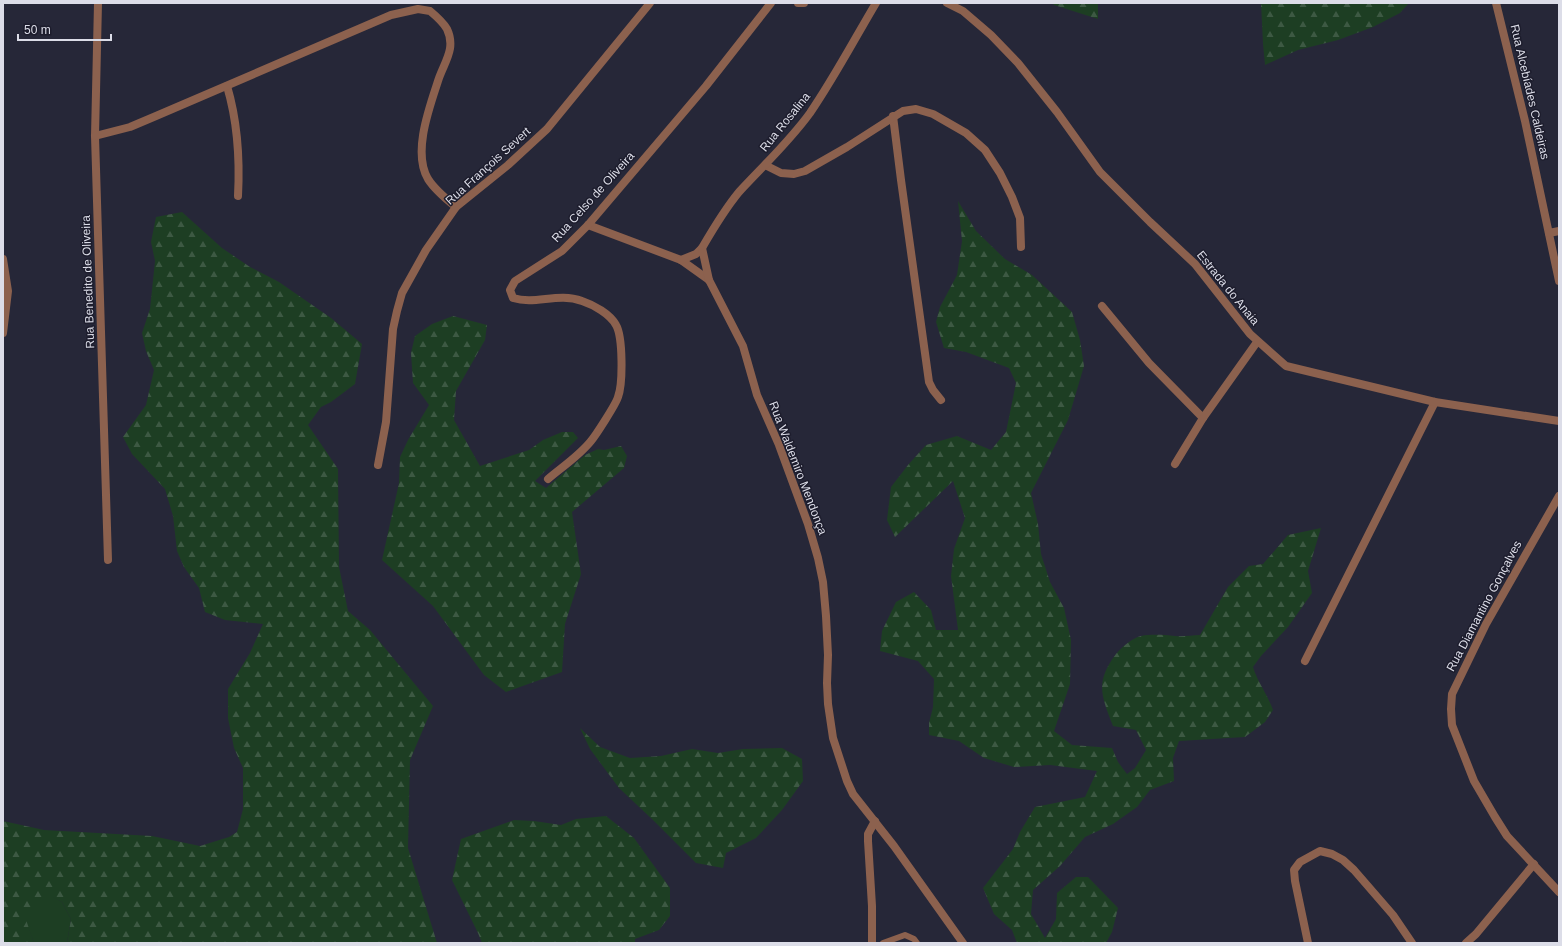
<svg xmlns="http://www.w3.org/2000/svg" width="1562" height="946" font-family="Arial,sans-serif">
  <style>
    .grass { fill: #1d3e23 }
    .forest { fill: url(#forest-firs) }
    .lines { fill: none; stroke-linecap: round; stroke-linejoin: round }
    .service { stroke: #8c614e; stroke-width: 6 }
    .minor { stroke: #8c614e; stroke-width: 8 }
    .tertiary { stroke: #8c614e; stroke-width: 8 }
    .labels { text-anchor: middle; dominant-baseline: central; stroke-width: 3; stroke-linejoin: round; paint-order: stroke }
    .street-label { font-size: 12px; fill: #dcdde8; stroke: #1d1d2d }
  </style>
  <defs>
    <pattern id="forest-firs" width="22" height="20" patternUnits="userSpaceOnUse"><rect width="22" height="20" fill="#1d3e23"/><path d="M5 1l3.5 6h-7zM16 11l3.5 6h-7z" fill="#3d5943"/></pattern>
  </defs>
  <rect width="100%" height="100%" fill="#262738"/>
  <polygon class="grass" points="47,893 62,902 71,919 67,943 34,943 24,917"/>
  <g class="forest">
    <polygon points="1052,3 1098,3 1098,19 1054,5"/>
    <polygon points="1261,3 1409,3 1400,13 1373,27 1338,40 1298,50 1265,65 1263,44"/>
    <path d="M958,201L976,231L1005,259L1032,275L1072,312L1080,340L1084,366L1068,420L1031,493L1038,524L1041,554L1050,582L1064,608L1071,640L1070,684L1054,731L1072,745L1112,748L1118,762L1127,774L1135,768L1146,750L1136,730L1113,726C1101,695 1095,682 1116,654C1122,647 1132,638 1141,636C1152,634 1164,635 1175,636C1183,637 1192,635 1200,635L1228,587L1249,566L1263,564L1288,535L1321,528L1308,571L1312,593L1288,627L1261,656L1253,667C1258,683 1268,695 1273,710L1265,722L1245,737L1179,741L1173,758L1174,781L1150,790L1137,807L1113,824L1085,837L1060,866L1033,890L1031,914L1045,938L1056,919L1057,893L1076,877H1088L1118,908L1112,932L1106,943H1017L1012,930L994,914L983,888L1013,849L1020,832L1035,807L1085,797L1097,771L1050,765L1014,767L984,758L959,741L929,735V723L933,707L934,679L918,661L880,651L882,631L896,602L914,592L931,610L936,630H958L951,576L954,549L965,518L953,481L895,537L887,520L891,487L908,465L926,445L957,436L991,450L1006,432L1016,383L1009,368L966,352L944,348L936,322L940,307L957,275L962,241Z"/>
    <polygon points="182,212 222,248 250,267 279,282 331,318 362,344 355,384 331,402 321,407 308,425 338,469 339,567 348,611 370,630 433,706 410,760 408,848 437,943 67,943 71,919 62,902 47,894 25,917 34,943 3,943 3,821 44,830 152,836 200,846 229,837 237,832 243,809 243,768 234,748 228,718 228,689 250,653 263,624 225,620 205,612 199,588 184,567 177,551 173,516 165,489 132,454 123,437 146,405 154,370 146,351 142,333 150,309 155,261 151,242 156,217"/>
    <polygon points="453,316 487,325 485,340 456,391 454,420 480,466 529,450 543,440 562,432 573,432 578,438 535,481 546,488 585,455 598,449 604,450 621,446 627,456 624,468 572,512 581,574 565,624 562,672 506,692 484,675 433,606 382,560 399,483 400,457 408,440 429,405 413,383 411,353 415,336 432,324"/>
    <polygon points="580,728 600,747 630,758 661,756 692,749 718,753 743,749 782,748 802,759 803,781 782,810 756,838 726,853 723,868 696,863 654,821 619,788 590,749"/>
    <polygon points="606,816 634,838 670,888 670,916 659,930 635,939 635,943 482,943 478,933 452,880 461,839 514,820 534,821 561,825 576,819"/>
  </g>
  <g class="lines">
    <polyline class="service" points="883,943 905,935 914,939 917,943"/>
    <g class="minor">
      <polyline points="98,3 95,136 108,560"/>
      <polyline points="1496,3 1525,121 1559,281"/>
      <path d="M227,86C238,123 240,158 238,196"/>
      <polyline points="893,116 901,180 929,382 933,390 941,400"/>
      <path d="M95,136L130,127L156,116L391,15L418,9L430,11C436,16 443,22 447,29C456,48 445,61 439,78C430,106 412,152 428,179C435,190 446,199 456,207"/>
      <polyline points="765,165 781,173 794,174 805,171 847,147 903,111 916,109 933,114 966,133 985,150 1000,173 1012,197 1020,218 1021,247"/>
      <polyline points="588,225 681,260 709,280 743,346 757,395 779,445 808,524 818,558 823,582 826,616 828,655 827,683 828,704 833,738 847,781 853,794 894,846 963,943"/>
      <polyline points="1549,233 1559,231"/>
      <polyline points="3,259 8,291 3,333"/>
      <polyline points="681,260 696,254 702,248"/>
      <path d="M709,280L702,248C713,229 725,209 739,192C763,166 789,142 810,113C834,78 854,40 876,3"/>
      <polyline points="1102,306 1149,363 1203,418"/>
      <polyline points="1175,464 1203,418 1257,342"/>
      <polyline points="378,465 386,422 393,329 397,311 402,293 426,250 456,207 508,165 547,129 650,3"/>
      <path d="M548,479C562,467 579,456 591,441C596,435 616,404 618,397C623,384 623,337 616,325C610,314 594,305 582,301C558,292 536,305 513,298L510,290L515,281L562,251L588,225L706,86L771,3"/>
      <polyline points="1559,496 1486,624 1452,694 1451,709 1452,725 1474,781 1495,817 1507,836 1559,892"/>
      <polyline points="1305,661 1435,402"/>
      <polyline points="872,943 872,906 868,841 868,834 875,821"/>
      <polyline points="1308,943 1295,881 1294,870 1300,862 1320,851 1332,854 1343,860 1354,870 1393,915 1412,943"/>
      <polyline points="1466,943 1476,934 1534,864"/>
    </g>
    <g class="tertiary">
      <polyline points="798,3 804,3"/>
      <polyline points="947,3 963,11 991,35 1018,63 1057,112 1100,172 1150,222 1195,264 1250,334 1286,366 1435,402 1559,421"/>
    </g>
  </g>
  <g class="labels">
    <g class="street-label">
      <text transform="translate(1530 92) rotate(77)">Rua Alcebíades Caldeiras</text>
      <text transform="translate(785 122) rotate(-51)">Rua Rosalina</text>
      <text transform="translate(488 166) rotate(-42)">Rua François Severt</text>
      <text transform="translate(593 197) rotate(-48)">Rua Celso de Oliveira</text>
      <text transform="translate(88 282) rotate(-92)">Rua Benedito de Oliveira</text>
      <text transform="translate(1228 288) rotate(51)">Estrada do Anaia</text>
      <text transform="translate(798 468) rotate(69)">Rua Waldemiro Mendonça</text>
      <text transform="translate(1484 606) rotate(-62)">Rua Diamantino Gonçalves</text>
    </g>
  </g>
  <rect width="1562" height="946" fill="none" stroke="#dcdde8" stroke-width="8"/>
  <path d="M18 34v6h93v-6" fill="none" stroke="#dcdde8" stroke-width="2"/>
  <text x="24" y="34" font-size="12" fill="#dcdde8" stroke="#1d1d2d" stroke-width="3" paint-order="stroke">50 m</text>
</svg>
